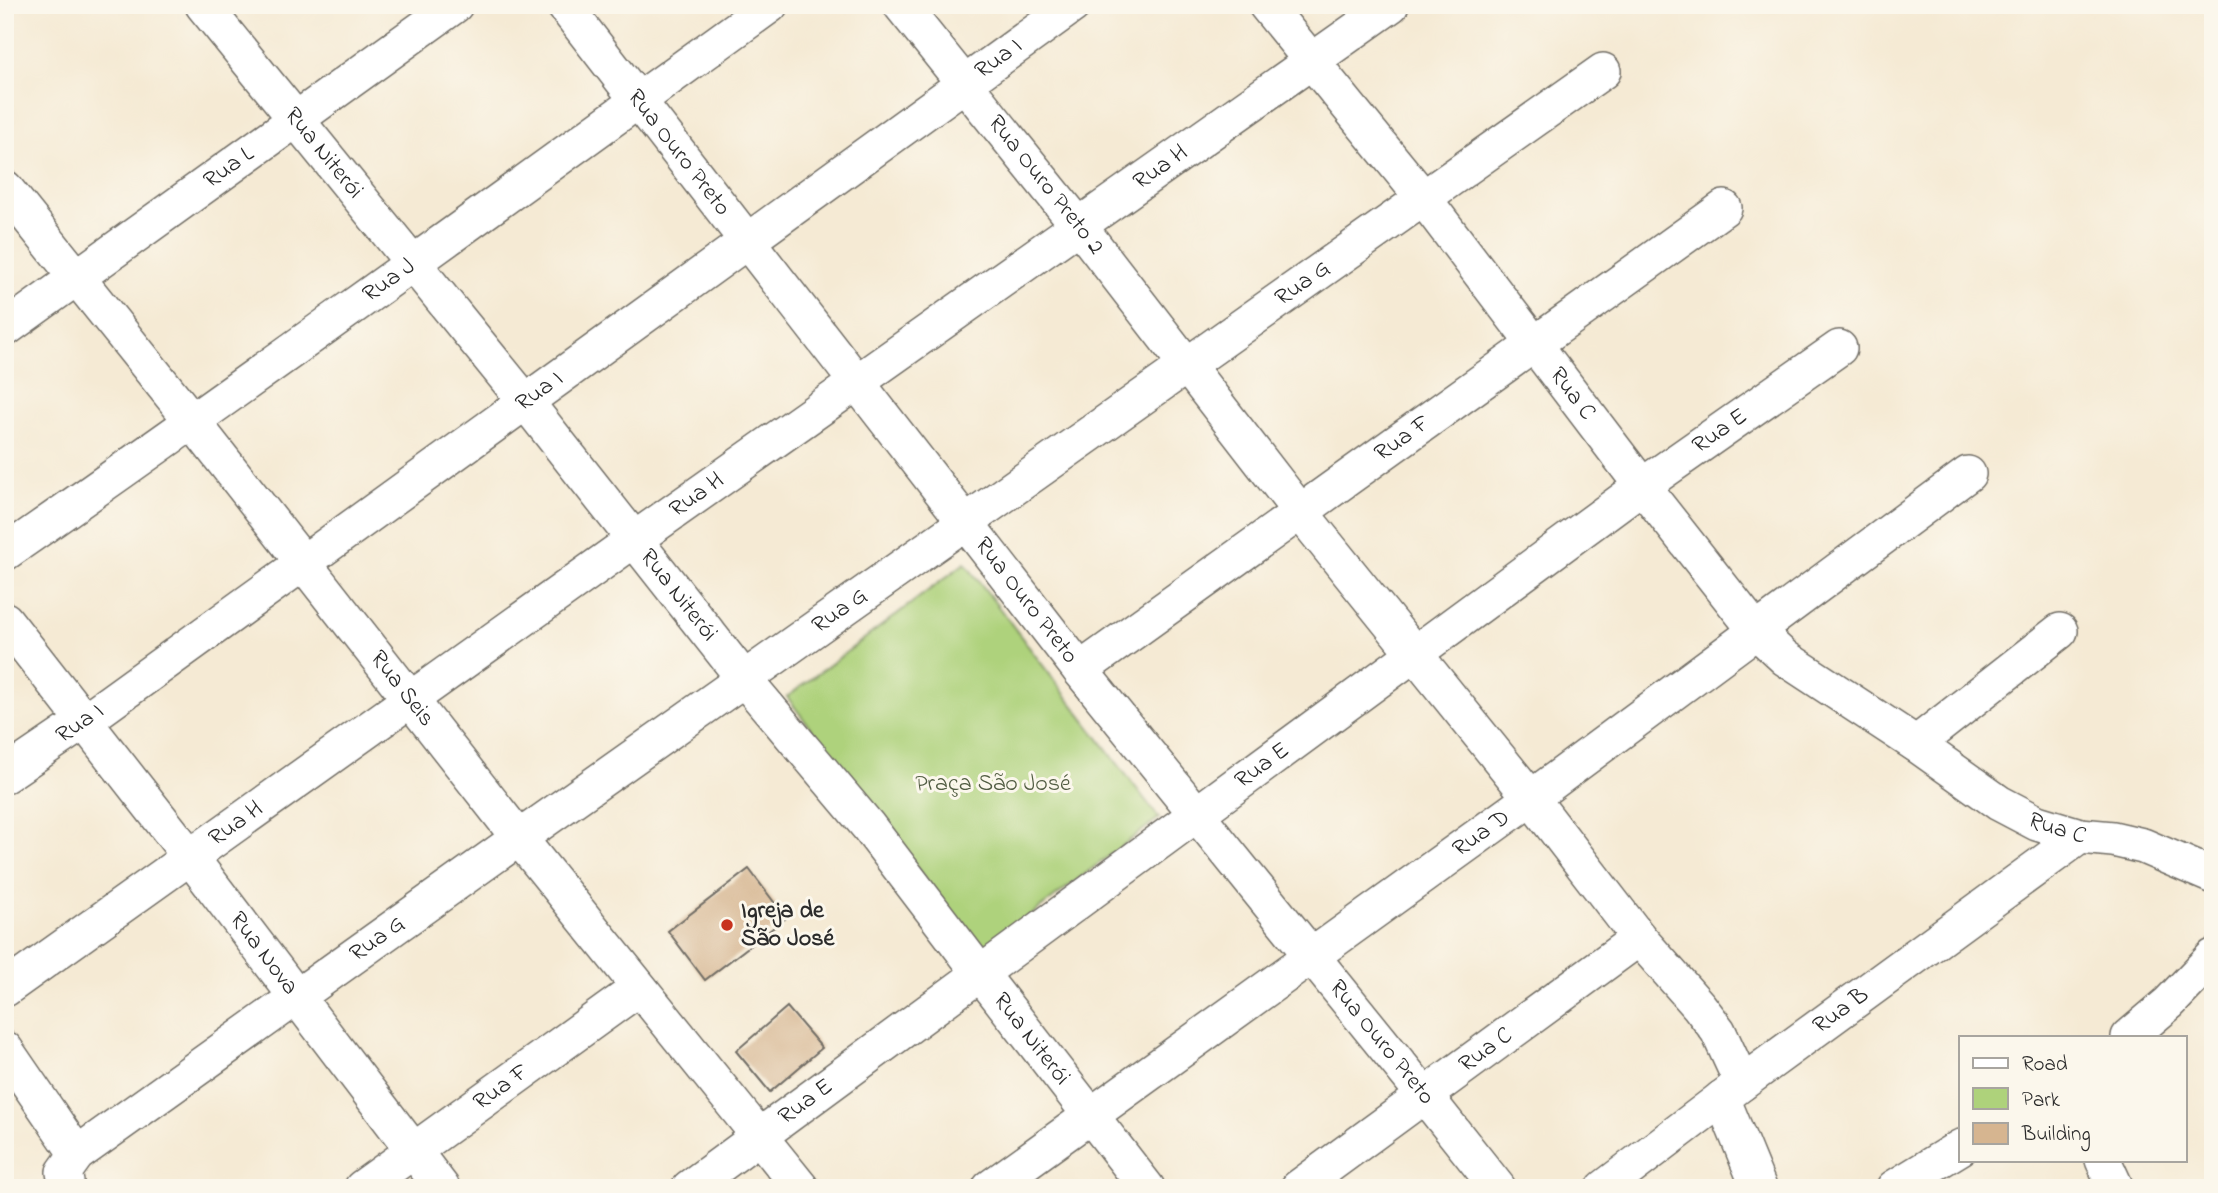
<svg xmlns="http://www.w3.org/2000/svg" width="2218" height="1193" font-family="'Indie Flower',sans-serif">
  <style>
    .green { fill: #aed27b; stroke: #6c7e53; stroke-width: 2 }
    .building { fill: #d6b590 }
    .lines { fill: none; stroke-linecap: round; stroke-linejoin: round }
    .street-casing { stroke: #726e66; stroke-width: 38 }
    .street { stroke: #fff; stroke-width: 35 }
    .poi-dot { fill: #c8321e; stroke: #fbf7ec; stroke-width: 2.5 }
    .labels { text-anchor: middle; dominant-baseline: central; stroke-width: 6; stroke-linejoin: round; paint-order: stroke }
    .street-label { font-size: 24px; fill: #2b2b2b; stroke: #fbf7ec }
    .park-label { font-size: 24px; fill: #525d43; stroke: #fbf7ec }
    .poi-label { font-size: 24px; font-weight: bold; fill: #2b2b2b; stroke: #fbf7ec; text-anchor: start }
  </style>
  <rect width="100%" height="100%" fill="#fbf7ec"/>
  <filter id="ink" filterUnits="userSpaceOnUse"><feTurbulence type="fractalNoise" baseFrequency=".0143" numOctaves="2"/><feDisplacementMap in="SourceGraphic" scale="14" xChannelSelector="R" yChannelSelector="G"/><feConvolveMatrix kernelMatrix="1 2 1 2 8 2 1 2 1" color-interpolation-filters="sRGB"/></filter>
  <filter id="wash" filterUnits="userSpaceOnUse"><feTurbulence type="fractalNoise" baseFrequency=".00686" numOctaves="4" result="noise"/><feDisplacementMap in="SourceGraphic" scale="28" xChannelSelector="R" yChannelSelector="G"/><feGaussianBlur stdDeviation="1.57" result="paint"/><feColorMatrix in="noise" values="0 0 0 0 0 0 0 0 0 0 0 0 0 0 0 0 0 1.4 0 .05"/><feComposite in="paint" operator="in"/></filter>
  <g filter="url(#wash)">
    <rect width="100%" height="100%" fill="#f5ead4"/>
    <polygon class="green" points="965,563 1159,818 981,953 787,697"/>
    <g id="blocks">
      <g class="building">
        <polygon points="749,869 786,918 705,980 668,931"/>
        <polygon points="787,1007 822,1048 770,1092 736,1051"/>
      </g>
    </g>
  </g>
  <g filter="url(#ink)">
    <use href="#blocks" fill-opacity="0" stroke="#726e66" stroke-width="2"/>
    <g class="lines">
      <g class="street-casing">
        <g id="street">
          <path id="s1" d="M203,5L525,401L745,680L868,826L980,973L1147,1188"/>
          <path id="s2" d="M564,5L1080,670L1425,1096L1498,1188"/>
          <path id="s3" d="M901,5L1079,226L1301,513L1531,798L1639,938L1699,1006L1718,1031L1742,1083"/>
          <path id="s4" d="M1266,5L1424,199L1642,486L1757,632L1785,658L1916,744L1999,803L2037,823L2080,836L2113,839L2143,846L2213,876"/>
          <path id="s5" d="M5,188L193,422L519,838L801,1188"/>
          <path id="s6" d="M5,329L455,5"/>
          <path id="s7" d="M5,553C262,374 516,189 770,5"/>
          <path id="s8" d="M5,620L191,858L442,1188"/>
          <path id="s9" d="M1080,670L1724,208"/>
          <polyline points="1916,744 2060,631"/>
          <path id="s10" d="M5,775L83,722L303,563L1073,5"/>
          <path id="s11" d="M5,989L635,539L1391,5"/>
          <polyline points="2129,1037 2169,1003 2213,957"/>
          <polyline points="5,1049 77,1154"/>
          <polyline points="1722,1098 1759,1188"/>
          <polyline points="2103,1160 2116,1188"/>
          <path id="s12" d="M67,1188L64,1172L77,1154L519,838L1603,71"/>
          <path id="s13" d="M362,1188L639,988"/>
          <path id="s14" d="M689,1188L1642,486L1839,348"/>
          <path id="s15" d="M990,1188L1531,798L1968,474"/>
          <path id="s16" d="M1298,1188L1639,938"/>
          <path id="s17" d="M1604,1188L1742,1083L2080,836"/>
          <polyline points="1894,1188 1961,1147"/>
        </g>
      </g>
      <use href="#street" class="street"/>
    </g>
  </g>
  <circle class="poi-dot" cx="727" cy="925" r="7"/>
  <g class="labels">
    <g class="street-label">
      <text stroke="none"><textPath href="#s10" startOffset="1225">Rua I</textPath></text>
      <text stroke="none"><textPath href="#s1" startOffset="191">Rua Niterói</textPath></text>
      <text stroke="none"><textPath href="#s2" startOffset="187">Rua Ouro Preto</textPath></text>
      <text stroke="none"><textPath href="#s6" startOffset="276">Rua L</textPath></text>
      <text stroke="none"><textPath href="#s11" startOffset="1418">Rua H</textPath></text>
      <text stroke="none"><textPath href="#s3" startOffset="231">Rua Ouro Preto 2</textPath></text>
      <text stroke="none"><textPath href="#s7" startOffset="471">Rua J</textPath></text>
      <text stroke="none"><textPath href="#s12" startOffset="1542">Rua G</textPath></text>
      <text stroke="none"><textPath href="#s10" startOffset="658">Rua I</textPath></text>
      <text stroke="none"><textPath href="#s4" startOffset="495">Rua C</textPath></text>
      <text stroke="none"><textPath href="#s14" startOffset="1279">Rua E</textPath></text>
      <text stroke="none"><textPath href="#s9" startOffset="397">Rua F</textPath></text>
      <text stroke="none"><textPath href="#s11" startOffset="850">Rua H</textPath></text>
      <text stroke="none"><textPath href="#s1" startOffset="758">Rua Niterói</textPath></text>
      <text stroke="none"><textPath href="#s2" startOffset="754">Rua Ouro Preto</textPath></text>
      <text stroke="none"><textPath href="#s12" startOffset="975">Rua G</textPath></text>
      <text stroke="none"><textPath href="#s5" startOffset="639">Rua Seis</textPath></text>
      <text stroke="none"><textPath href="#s10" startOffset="91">Rua I</textPath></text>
      <text stroke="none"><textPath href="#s14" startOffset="712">Rua E</textPath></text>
      <text stroke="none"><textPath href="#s4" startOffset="1157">Rua C</textPath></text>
      <text stroke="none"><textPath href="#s11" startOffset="284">Rua H</textPath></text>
      <text stroke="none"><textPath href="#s15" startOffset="606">Rua D</textPath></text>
      <text stroke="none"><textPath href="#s12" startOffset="408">Rua G</textPath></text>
      <text stroke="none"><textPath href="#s8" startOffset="422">Rua Nova</textPath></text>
      <text stroke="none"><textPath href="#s17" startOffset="296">Rua B</textPath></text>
      <text stroke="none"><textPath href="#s1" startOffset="1325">Rua Niterói</textPath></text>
      <text stroke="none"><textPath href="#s2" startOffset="1321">Rua Ouro Preto</textPath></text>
      <text stroke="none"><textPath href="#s16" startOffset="233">Rua C</textPath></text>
      <text stroke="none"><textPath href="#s13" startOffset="172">Rua F</textPath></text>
      <text stroke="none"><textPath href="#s14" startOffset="145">Rua E</textPath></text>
    </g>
    <g class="park-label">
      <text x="993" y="784">Praça São José</text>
    </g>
    <g class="poi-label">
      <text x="741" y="911">Igreja de<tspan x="741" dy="28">São José</tspan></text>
    </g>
  </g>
  <rect width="2218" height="1193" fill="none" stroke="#fbf7ec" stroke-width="28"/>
  <rect x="1959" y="1036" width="228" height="126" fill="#fbf7ec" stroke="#a8a59f" stroke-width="2"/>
  <rect x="1973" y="1058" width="35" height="10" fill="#ffffff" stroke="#a8a59f" stroke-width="2"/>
  <text x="2022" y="1070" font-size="21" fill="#2b2b2b">Road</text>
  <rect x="1973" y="1088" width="35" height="21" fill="#aed27b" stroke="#a8a59f" stroke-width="2"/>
  <text x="2022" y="1106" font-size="21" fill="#2b2b2b">Park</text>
  <rect x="1973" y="1123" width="35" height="21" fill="#d6b590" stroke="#a8a59f" stroke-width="2"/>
  <text x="2022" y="1140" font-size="21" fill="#2b2b2b">Building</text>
</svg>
